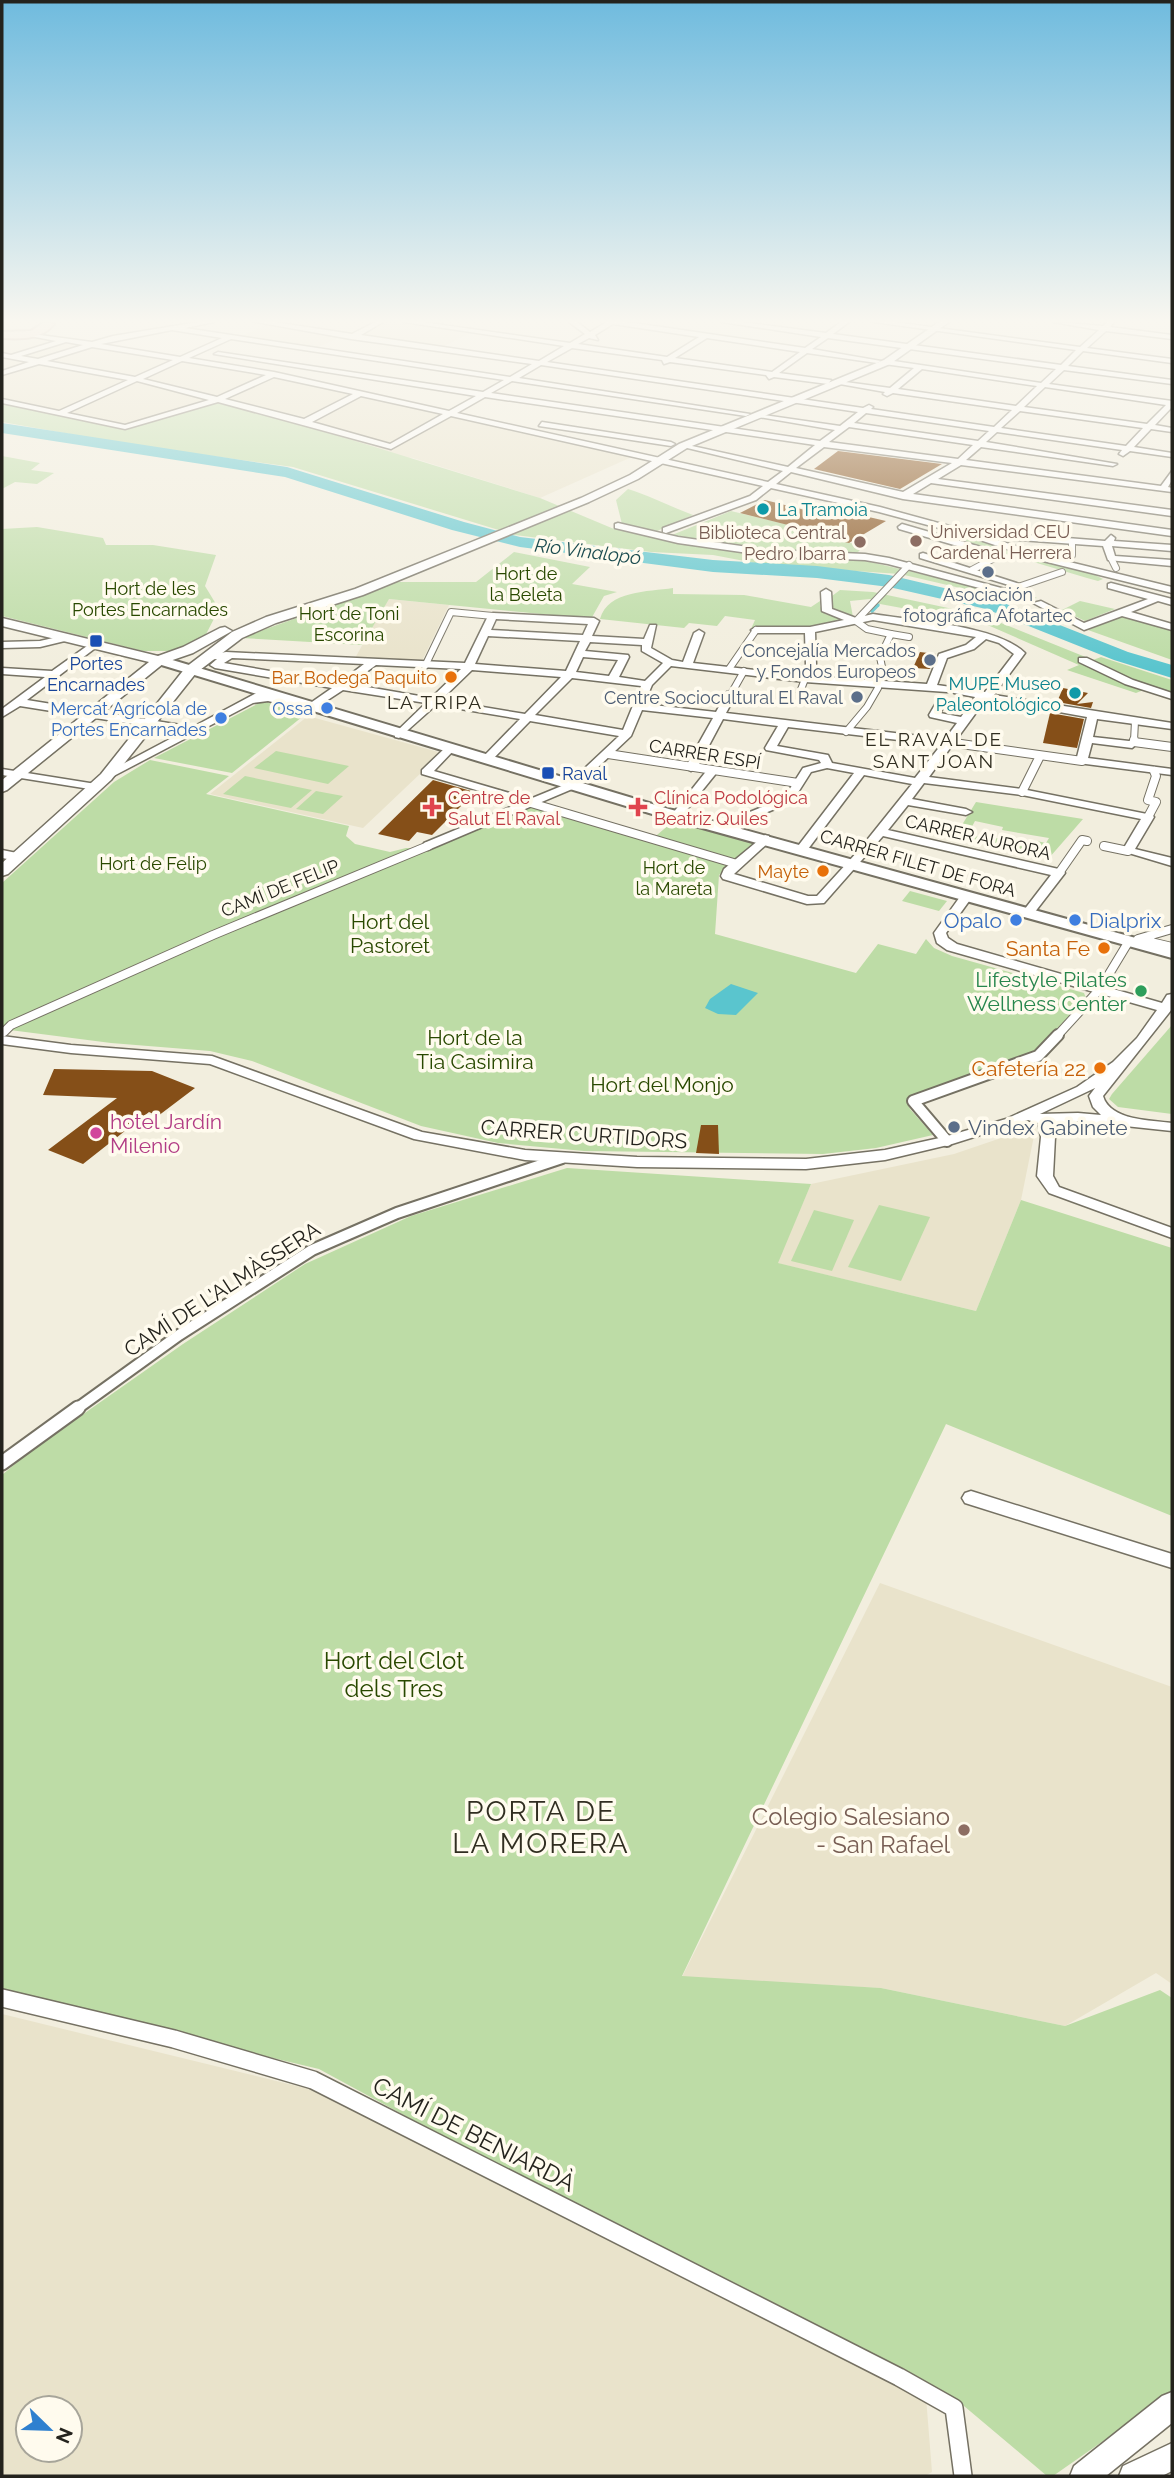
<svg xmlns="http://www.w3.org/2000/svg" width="1174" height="2478" font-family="Raleway,sans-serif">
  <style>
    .built { fill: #e9e3cb; fill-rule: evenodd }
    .green { fill: #bddca6; fill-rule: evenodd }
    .water { fill: #5ac5ce }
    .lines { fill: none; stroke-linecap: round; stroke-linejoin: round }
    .stream { stroke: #5ac5ce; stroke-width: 3.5 }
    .river { fill: #5ac5ce; fill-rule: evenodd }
    .building { fill: #854f18 }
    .pedestrian-far4-casing { stroke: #757163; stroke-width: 8 }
    .pedestrian-far3-casing { stroke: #757163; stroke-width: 10 }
    .pedestrian-far2-casing { stroke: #757163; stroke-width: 14 }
    .pedestrian-far1-casing { stroke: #757163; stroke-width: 17 }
    .pedestrian-casing { stroke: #757163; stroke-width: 20 }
    .minor-casing { stroke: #757163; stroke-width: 3 }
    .tertiary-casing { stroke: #757163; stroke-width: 4 }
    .secondary-casing { stroke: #757163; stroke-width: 3 }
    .primary-casing { stroke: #a78477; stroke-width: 4 }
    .pedestrian-far4 { stroke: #fff; stroke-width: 6 }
    .pedestrian-far3 { stroke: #fff; stroke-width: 8 }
    .pedestrian-far2 { stroke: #fff; stroke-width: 10 }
    .pedestrian-far1 { stroke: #fff; stroke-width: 13 }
    .pedestrian { stroke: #fff; stroke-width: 17 }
    .minor { fill: #fff; fill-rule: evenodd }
    .tertiary { fill: #fff; fill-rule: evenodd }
    .secondary { fill: #fff; fill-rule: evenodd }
    .primary { fill: #f5d5cb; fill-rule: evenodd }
    .culture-dot { fill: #0f9aa8; stroke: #fffbee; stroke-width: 2.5 }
    .education-dot { fill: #8d6e63; stroke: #fffbee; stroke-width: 2.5 }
    .service-dot { fill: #5c6f8a; stroke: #fffbee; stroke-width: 2.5 }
    .transit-dot { fill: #1a4fb4; stroke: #fffbee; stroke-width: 2.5 }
    .food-dot { fill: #e8710a; stroke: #fffbee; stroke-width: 2.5 }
    .shop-dot { fill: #3f7fe0; stroke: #fffbee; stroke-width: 2.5 }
    .health-dot { fill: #e0444e; stroke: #fffbee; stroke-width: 2.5 }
    .leisure-dot { fill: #2e9e5b; stroke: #fffbee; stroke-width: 2.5 }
    .hotel-dot { fill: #d1479c; stroke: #fffbee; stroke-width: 2.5 }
    .labels { text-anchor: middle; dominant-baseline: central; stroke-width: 7; stroke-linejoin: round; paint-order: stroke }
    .far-culture-label { font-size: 18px; fill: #0d838f; stroke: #fffbee; text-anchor: start }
    .far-education-label { font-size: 18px; fill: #785e54; stroke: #fffbee; text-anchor: start }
    .far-park-label { font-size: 18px; fill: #294900; stroke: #fffbee }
    .far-service-label { font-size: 18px; fill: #4e5e75; stroke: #fffbee; text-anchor: end }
    .far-transit-label { font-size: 18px; fill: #164399; stroke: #fffbee }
    .far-food-label { font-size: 18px; fill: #c56008; stroke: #fffbee; text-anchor: end }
    .far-shop-label { font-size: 18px; fill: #366cbe; stroke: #fffbee; text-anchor: end }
    .far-street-label { font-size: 18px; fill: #24231d; stroke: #fffbee }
    .far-health-label { font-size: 18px; fill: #be3a42; stroke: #fffbee; text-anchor: start }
    .far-water-label { font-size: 19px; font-style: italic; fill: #1d4d51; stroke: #fffbee }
    .far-neighbourhood-label { font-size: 19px; letter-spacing: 2px; fill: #312e21; stroke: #fffbee }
    .shop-label { font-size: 21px; fill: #366cbe; stroke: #fffbee; text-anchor: end }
    .park-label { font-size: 21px; fill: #294900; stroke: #fffbee }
    .food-label { font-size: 21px; fill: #c56008; stroke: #fffbee; text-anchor: end }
    .leisure-label { font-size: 21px; fill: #27864d; stroke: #fffbee; text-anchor: end }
    .hotel-label { font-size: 21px; fill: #b23c85; stroke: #fffbee; text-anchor: start }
    .service-label { font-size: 21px; fill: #4e5e75; stroke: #fffbee; text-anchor: start }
    .street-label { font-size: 21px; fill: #24231d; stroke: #fffbee }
    .near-park-label { font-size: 24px; fill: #294900; stroke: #fffbee }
    .near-education-label { font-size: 24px; fill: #785e54; stroke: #fffbee; text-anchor: end }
    .near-street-label { font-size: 24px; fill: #24231d; stroke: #fffbee }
    .near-neighbourhood-label { font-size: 28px; letter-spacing: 2px; fill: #312e21; stroke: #fffbee }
  </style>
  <rect width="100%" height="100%" fill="#f2eede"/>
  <g class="built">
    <polygon points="387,322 390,322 471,333 442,347 361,336"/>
    <polygon points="265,326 340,337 316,348 241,336"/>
    <polygon points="14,331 264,373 634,456 540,498 413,458 125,429 2,404 2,335"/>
    <polygon points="388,599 449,605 421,663 354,660"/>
    <polygon points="308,716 442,753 363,828 210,794"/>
    <polygon points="1036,1126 1021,1200 976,1311 777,1263 811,1184 954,1154"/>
    <polygon points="880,1583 1172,1687 1172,1984 1156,1973 1065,2026 881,1988 682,1977"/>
    <path d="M2,2014L309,2089L926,2397L932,2472L925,2476H2ZM28,2408H70V2450H28Z"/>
  </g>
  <g class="green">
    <polygon points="217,403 284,419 540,498 614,529 757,555 862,560 1006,594 1020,590 1037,598 1016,601 900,574 765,565 713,555 651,552 515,535 293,467 126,444 2,422 2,404 120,428"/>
    <polygon points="2,456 40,463 31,470 54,473 37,484 15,482 2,489"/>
    <path d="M628,489C651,496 671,507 693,515L657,531L622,524L616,500Z"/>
    <polygon points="731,511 785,524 795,519 807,522 791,535 814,539 818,536 864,546 855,555 777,552 672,535"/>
    <polygon points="37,527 103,538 106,545 153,545 216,555 205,586 219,609 203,640 174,651 143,651 2,616 2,529"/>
    <polygon points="970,538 1095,575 1103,579 1098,581 1087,578 963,541"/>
    <polygon points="514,552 590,567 572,584 617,592 604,596 591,619 389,599 362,645 241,638 397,582 476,582"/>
    <path d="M673,588V594L744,595L811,607L820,601L822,595L820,606L825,614L851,621L809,629H751L755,620L725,616L717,626L689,623L684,628L600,619C608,590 648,592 673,588Z"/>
    <polygon points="840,590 873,592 981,615 1093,660 1101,657 1172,680 1172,692 1151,687 1136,693 1067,670 1079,665 983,623 880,604 870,599 850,601 853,617 830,608 832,596"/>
    <polygon points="1080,601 1115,609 1085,621 1062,610"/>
    <polygon points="1123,616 1172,630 1172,660 1088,630"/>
    <polygon points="263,701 307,713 232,773 154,758"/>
    <polygon points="276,751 349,766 328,784 254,768"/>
    <polygon points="150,760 229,776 206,794 349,826 346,836 355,844 390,852 406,848 434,848 532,805 651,840 676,819 757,842 719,875 715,934 856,973 878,944 916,954 926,939 934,948 952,956 1084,993 1086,998 1032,1055 917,1095 908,1101 910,1109 933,1135 876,1148 823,1154 584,1151 498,1143 421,1126 252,1061 210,1051 111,1043 2,1029 2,883 114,782"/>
    <polygon points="245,776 312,790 291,808 223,794"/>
    <polygon points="316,791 343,796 323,814 296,809"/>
    <path d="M976,802L1083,819L1049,858L954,838ZM975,821L1003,827L1002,830L1049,838L1046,843L1032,840L1034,843L1025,847L1001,842L998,838L988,840L990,837L967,836Z"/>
    <polygon points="910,891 947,901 939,911 902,901"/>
    <polygon points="1172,1025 1172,1114 1118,1107 1109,1099 1112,1094"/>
    <polygon points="567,1168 811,1184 778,1263 976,1311 1021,1200 1172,1248 1172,1516 946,1424 682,1976 881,1988 1065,2026 1160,1990 1172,1998 1172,2393 1053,2476 1047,2476 964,2406 505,2170 319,2069 2,1993 2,1475 28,1453 183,1344 305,1264 411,1216"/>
    <polygon points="879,1205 930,1217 901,1281 848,1267"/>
    <polygon points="814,1210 854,1220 832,1271 791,1261"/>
  </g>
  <polygon class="water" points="731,984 758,993 736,1015 718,1014 705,1008 710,999"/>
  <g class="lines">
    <polyline class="stream" points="872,611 878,605"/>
    <polygon class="river" points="2,423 287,467 464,522 520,537 713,560 817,566 889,575 999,601 1128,652 1172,665 1172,678 1114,660 986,609 889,587 817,578 713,572 520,547 452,530 285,477 2,433"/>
  </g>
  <g class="building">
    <polygon points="838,451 942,464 900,489 814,469"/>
    <polygon points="765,500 833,517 847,512 886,521 849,543 804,533 808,530 740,513"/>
    <polygon points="920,652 936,654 930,669 913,668"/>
    <polygon points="1063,688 1088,693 1077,704 1093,702 1091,708 1057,702"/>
    <polygon points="1050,713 1084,719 1077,748 1043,743"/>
    <polygon points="433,780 471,791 469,793 473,794 432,835 417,832 409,841 378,834"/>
    <polygon points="54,1069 152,1071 195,1088 158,1116 149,1112 83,1164 48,1150 117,1098 43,1095"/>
    <polygon points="701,1125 718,1125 719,1154 696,1153"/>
  </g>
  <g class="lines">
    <g class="pedestrian-far4-casing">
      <g id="pedestrian-far4">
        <polyline points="1072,542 1072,555"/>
        <polyline points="1111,558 1116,568"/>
        <polyline points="972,570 1000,555"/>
        <polyline points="1021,586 1062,572"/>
        <polyline points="891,634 909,637"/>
        <polyline points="425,666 451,612 493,616"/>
        <polyline points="729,669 756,630"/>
        <polyline points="800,692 805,679"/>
        <polyline points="731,694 744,671"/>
        <polyline points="846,732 867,707 878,688 882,667 880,657 891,634 867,629 856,621 909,565"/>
        <polyline points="1134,741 1135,721"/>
      </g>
    </g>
    <g class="pedestrian-far3-casing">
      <g id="pedestrian-far3">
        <polyline points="1134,740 1134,742 1172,747"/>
        <polyline points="947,742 1082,761"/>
        <polyline points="608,754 798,783"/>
        <polyline points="1022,792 1040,756"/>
        <polyline points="531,803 737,864"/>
        <polyline points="1148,817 1156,802 1148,800 1156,776 1154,771"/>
        <polyline points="1104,846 1128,851"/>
        <polyline points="1059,873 1082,840 1087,841"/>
        <polyline points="1172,929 1138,939 1172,947"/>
        <polyline points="4,1032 11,1025 213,935 428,846"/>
        <polyline points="1056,1037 1100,989 1129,941"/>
      </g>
    </g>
    <g class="pedestrian-far2-casing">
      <g id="pedestrian-far2">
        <polyline points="947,1141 913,1101 1038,1056 1058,1035"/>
        <polyline points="75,1410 179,1335 312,1250 397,1213 562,1158"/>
      </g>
    </g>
    <g class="pedestrian-far1-casing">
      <polyline id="pedestrian-far1" points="2,1463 78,1408"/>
    </g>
    <g class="pedestrian-casing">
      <polyline id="pedestrian" points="2,1998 174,2039 313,2080 899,2377 954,2408 963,2476"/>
    </g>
    <g class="minor-casing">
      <g id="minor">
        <path d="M198,322H214L185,328L510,377L532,364L351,339L256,322H274L352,334L375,322H383L361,335L539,361L564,346L404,322H422L570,343L585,334L569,322H577L590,332L607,322H627L805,348L821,337L722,322H741L826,333L841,322H849L833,334L1061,365L1076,350L874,322H894L1080,347L1099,330L1053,322L1103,326L1107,322H1114L1110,327L1172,335V339L1106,331L1087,348L1172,359V363L1083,351L1068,366L1172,380V384L1064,370L1049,384L1172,401V407L1155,425L1172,428V432L1151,429L1134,447L1172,453V457L1130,451L1123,456L1119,454L1122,450L997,432L986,442L1117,464L1113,466L981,447L966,460L1161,486L1172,471V480L1168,487L1172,488V492L961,465L938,479L1172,510V516L931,483L913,494L1172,530V536L903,499L791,472L776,484L880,507L986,536L990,532L1105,541L1111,535L1115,538L1114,541L1172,545V551L1112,546L1115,556L1172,560V566L1108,560L1103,546L991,538L1049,557L1172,587V593L1043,561L965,535L879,512L771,488L756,500L666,533L663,532V528L750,496L763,486L451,416L391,449L218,402L125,429L2,403V399L59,411L128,380L39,364L2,375V371L29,362L2,357V353L11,355L56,341L25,335V333L92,342L113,336ZM613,324L699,337L667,357L578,344L589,338L598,340L595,335ZM172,330L222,338L180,357L101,344ZM707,338L800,352L772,372L675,358ZM828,338L1056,369L1041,383L887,360L884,364L914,368L890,388L838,381L834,383L885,392L883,394L887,396L893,393L1012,410L994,427L871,409L873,407L869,405L863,408L547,362L572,348L662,360L664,364L670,362L766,375L769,379L774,377L828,384L831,380L779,373L807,353L877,363L881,361L812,349ZM231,339L504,380L483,392L218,352L214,354L476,396L449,411L274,372L189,358ZM66,342L83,345L38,359L21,356ZM92,347L173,360L135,377L47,361ZM182,361L266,375L217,397L143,379ZM541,365L858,412L840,426L757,414L753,416L835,430L820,441L491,393L512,381L746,416L750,414L519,378ZM922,369L1037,386L1016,406L898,389ZM274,377L353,394L304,419L225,399ZM137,381L209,400L125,425L67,413ZM1045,387L1166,405L1147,424L1024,407ZM361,396L443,414L390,444L312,422ZM485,397L815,445L788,467L683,444L679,446L783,471L768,482L457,413ZM1020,411L1143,428L1126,446L1001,428ZM866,413L989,431L978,441L854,423ZM849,427L973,445L958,459L829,442ZM824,447L952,463L903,492L796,468Z"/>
        <polygon points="542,422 671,442 675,444 671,446 539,426"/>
        <polygon points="618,523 678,537 769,550 865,554 889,558 1005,589 1012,586 920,558 920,554 923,553 1026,586 1006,595 888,564 865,560 769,556 678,543 615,528 615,524"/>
        <polygon points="902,524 998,552 1000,554 992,556 899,529 898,527"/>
        <polygon points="1111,583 1172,599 1172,605 1158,601 1131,612 1172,624 1172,630 1122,616 1084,630 1033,603 1041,601 1084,623 1148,599 1108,588 1108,584"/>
        <path d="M826,589L831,592L832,609L856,618L873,614C914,621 996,625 1025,653L994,695L1172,723V729L1097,719L1093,737L1129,741L1134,739L1139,742L1132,748L1092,743L1088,758L1172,769V775L1078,763L1076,761L1087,717L986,699L929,777L1022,789L1152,815L1154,817L1135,849L1172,858V866L1122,851L1141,819L1022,795L924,783L912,799L966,809L972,812L966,815L908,805L888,830L1063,870L1065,873L1031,917H1023L1021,914L1051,875L883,836L824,903L807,904L723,879L721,876L724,869L765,835L769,836V842L734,874L808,896H817L859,850L912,784L864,775L805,853L801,854L795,850L854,773L827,768L811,772L792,802L753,818L737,832H729V828L745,814L784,798L803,768L821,763L819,760L766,750L765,748L778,726L723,719L697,768L691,771L685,768L713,718L642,710L631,736L577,787L428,850L424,849V843L520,803L422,774V770L445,748L454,750L434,771L530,799L569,783L619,736L530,721L490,762L486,763L480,760L482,758L520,719L436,705L399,738L395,737V733L426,703L343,690L311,711L268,701L253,703L106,780L100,777L102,775L183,732L20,706L2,717V709L45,677L2,674V668L52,671L94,641L99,644L98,646L27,700L193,727L260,691H268V695L309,704L332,688L215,668L210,665L217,659L203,660V656L226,652L465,663L488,616L493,613L594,618L599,621L592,636L644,639L650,625H656L651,648L672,660L683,662L694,633L699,630L704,633L693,663L801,675L806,665L805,633H756L751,630L756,627H810L844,620L822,611L821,592ZM496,619L588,624L583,635L491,630ZM873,620L976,637L966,645L939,654L927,684L811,676L816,665L815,632ZM488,636L580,641L566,671L475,664ZM986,639L999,643L1014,654L985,692L954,689V693L975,697L961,717L940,713L945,705L936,703L929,715L930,717L957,723L945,739L726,713L734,698L765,702L770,699L765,696L731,691L727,692L716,712L644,704L652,685L671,666L805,682L947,692L951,691V687L937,685L947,658L974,649ZM590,642L642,645V651L663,663L645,681L619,677L629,657L628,655L585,651ZM583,657L618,660L609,676L576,672ZM232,658L364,664L339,683L224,663ZM376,665L461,669L431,698L350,684ZM472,670L561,677L525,714L441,700ZM572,678L641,686L623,730L535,715ZM788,727L941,745L915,778L832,763L828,755L777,746Z"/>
        <polygon points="66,635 69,636 69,640 40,647 2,648 2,642 40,641"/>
        <polygon points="1079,658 1087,658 1133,680 1172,693 1172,699 1125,684 1079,662"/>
        <polygon points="2,769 96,784 102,787 96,790 2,775"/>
        <polygon points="708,769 718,771 681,817 673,817 673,813"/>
        <polygon points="2,850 22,854 24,857 18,861 2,858"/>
        <path d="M966,893L972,897L946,933L948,938L957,944L1162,1003L1167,995L1172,994V1009L1103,1096C1110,1121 1152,1120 1172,1123V1131L1078,1121L1052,1123L1055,1137L1053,1176L1059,1187L1172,1228V1238L1049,1193L1037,1176L1041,1137L1038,1123L1028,1120L952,1144L885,1160L806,1169L637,1167L525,1160L414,1139L210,1064L71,1053L2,1044V1036L71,1045L212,1056L422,1132L525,1150L637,1157L806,1159L885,1150L944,1137L1006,1119L1077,1087L1113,1062L1137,1038L1157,1010L947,950L937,943L934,933L962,894ZM1095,1088L1089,1096L1093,1107L1101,1115L1078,1113L1040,1114Z"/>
        <polygon points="971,1491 1172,1554 1172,1568 965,1503 962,1498 965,1493"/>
        <polygon points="1172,2392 1172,2423 1106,2476 1070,2476 1074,2466 1162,2396"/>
        <polygon points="1172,2443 1172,2471 1162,2476 1119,2476 1123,2466"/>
      </g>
    </g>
    <g class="tertiary-casing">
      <polygon id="tertiary" points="159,656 669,809 1172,948 1172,958 659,816 155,663 153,660"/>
    </g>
    <g class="secondary-casing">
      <g id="secondary">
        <polygon points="939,322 949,322 890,364 687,448 638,479 589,502 363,595 276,623 242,638 196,673 111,780 8,874 2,876 2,863 101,774 186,667 232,632 266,617 355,589 581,498 630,475 679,444 884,360"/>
        <polygon points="2,618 158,656 183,647 220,628 225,627 232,631 193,653 164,663 7,790 2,792 2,780 149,662 2,626"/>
      </g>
    </g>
    <g class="primary-casing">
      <path id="primary" d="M45,322L54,324C41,340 21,339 2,338V332L31,331Z"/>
    </g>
    <use href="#pedestrian-far4" class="pedestrian-far4"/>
    <use href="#pedestrian-far3" class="pedestrian-far3"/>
    <use href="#pedestrian-far2" class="pedestrian-far2"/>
    <use href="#pedestrian-far1" class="pedestrian-far1"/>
    <use href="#pedestrian" class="pedestrian"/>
    <use href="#minor" class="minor"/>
    <use href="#tertiary" class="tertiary"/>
    <use href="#secondary" class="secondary"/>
    <use href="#primary" class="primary"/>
  </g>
  <linearGradient id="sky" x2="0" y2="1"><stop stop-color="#6fbbde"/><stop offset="0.48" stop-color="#f9f7f0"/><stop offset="1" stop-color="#f9f7f0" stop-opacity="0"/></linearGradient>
  <rect width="1174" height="669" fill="url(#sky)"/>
  <g class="culture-dot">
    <circle cx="763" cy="509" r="7"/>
    <circle cx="1075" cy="693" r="7"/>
  </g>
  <g class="education-dot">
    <circle cx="916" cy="541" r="7"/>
    <circle cx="860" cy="542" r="7"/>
    <circle cx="964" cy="1830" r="7"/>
  </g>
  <g class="service-dot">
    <circle cx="988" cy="572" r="7"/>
    <circle cx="930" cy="660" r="7"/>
    <circle cx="857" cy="697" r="7"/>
    <circle cx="954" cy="1127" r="7"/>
  </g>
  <g class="transit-dot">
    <rect x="89" y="634" width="14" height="14" rx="3.5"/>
    <rect x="541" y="766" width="14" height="14" rx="3.5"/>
  </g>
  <g class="food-dot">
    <circle cx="451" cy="677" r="7"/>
    <circle cx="823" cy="871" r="7"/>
    <circle cx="1104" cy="948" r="7"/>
    <circle cx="1100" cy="1068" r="7"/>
  </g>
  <g class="shop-dot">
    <circle cx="327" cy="708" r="7"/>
    <circle cx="221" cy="718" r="7"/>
    <circle cx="1016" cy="920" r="7"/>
    <circle cx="1075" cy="920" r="7"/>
  </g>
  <g class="health-dot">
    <path d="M428.5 796.5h7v7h7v7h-7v7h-7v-7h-7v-7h7z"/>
    <path d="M634.5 796.5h7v7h7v7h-7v7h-7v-7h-7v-7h7z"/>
  </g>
  <circle class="leisure-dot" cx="1141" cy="991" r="7"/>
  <circle class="hotel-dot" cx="96" cy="1133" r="7"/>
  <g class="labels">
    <g class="far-culture-label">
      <text x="777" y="509">La Tramoia</text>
      <text x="1061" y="683" text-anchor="end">MUPE Museo<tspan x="1061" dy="21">Paleontológico</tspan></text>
    </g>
    <g class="far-education-label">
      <text x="930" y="531">Universidad CEU<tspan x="930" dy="21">Cardenal Herrera</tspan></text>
      <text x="846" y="532" text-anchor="end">Biblioteca Central<tspan x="846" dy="21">Pedro Ibarra</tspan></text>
    </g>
    <g class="far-park-label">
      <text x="526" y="573">Hort de<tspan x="526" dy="21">la Beleta</tspan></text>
      <text x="150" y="588">Hort de les<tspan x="150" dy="21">Portes Encarnades</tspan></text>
      <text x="349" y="613">Hort de Toni<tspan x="349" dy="21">Escorina</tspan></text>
      <text x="153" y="863">Hort de Felip</text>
      <text x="674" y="867">Hort de<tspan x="674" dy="21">la Mareta</tspan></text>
    </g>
    <g class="far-service-label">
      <text x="988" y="594" text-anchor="middle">Asociación<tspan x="988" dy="21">fotográfica Afotartec</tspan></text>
      <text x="916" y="650">Concejalía Mercados<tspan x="916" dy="21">y Fondos Europeos</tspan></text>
      <text x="843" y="697">Centre Sociocultural El Raval</text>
    </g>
    <g class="far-transit-label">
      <text x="96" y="663">Portes<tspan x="96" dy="21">Encarnades</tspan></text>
      <text x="562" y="773" text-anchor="start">Raval</text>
    </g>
    <g class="far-food-label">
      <text x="437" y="677">Bar Bodega Paquito</text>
      <text x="809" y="871">Mayte</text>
    </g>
    <g class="far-shop-label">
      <text x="207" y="708">Mercat Agrícola de<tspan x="207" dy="21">Portes Encarnades</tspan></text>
      <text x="313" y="708">Ossa</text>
    </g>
    <g class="far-street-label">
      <text transform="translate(705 754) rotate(9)">CARRER ESPÍ</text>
      <text transform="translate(978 837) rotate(13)">CARRER AURORA</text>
      <text transform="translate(918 863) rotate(16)">CARRER FILET DE FORA</text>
      <text transform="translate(280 888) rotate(-22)">CAMÍ DE FELIP</text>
    </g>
    <g class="far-health-label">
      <text x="448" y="797">Centre de<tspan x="448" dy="21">Salut El Raval</tspan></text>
      <text x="654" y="797">Clínica Podológica<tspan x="654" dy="21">Beatriz Quiles</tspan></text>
    </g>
    <g class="far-water-label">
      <text transform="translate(588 551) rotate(7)">Río Vinalopó</text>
    </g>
    <g class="far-neighbourhood-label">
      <text x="435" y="702">LA TRIPA</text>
      <text x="934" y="739">EL RAVAL DE<tspan x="934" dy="22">SANT JOAN</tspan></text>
    </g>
    <g class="shop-label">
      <text x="1002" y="920">Opalo</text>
      <text x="1089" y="920" text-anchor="start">Dialprix</text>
    </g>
    <g class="park-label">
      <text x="390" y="921">Hort del<tspan x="390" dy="24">Pastoret</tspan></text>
      <text x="475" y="1037">Hort de la<tspan x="475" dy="24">Tia Casimira</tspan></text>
      <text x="662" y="1084">Hort del Monjo</text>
    </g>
    <g class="food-label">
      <text x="1090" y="948">Santa Fe</text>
      <text x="1086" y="1068">Cafetería 22</text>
    </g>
    <g class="leisure-label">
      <text x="1127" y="979">Lifestyle Pilates<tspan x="1127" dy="24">Wellness Center</tspan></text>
    </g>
    <g class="hotel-label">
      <text x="110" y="1121">hotel Jardín<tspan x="110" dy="24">Milenio</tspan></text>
    </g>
    <g class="service-label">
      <text x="968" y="1127">Vindex Gabinete</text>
    </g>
    <g class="street-label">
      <text transform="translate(584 1134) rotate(4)">CARRER CURTIDORS</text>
      <text transform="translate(222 1289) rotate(-33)">CAMÍ DE L'ALMÀSSERA</text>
    </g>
    <g class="near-park-label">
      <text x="394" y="1660">Hort del Clot<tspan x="394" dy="28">dels Tres</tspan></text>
    </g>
    <g class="near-education-label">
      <text x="950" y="1816">Colegio Salesiano<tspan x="950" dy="28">- San Rafael</tspan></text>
    </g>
    <g class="near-street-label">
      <text transform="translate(474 2134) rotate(27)">CAMÍ DE BENIARDÀ</text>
    </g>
    <g class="near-neighbourhood-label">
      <text x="541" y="1811">PORTA DE<tspan x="541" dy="32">LA MORERA</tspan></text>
    </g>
  </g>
  <rect width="1174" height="2478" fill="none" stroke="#24231d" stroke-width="7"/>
  <g transform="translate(49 2429) rotate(113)"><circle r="33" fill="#fffbee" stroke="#a7a59a" stroke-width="2"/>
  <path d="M0-5L12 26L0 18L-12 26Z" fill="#2f80cf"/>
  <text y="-10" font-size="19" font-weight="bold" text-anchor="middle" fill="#24231d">N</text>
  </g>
</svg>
